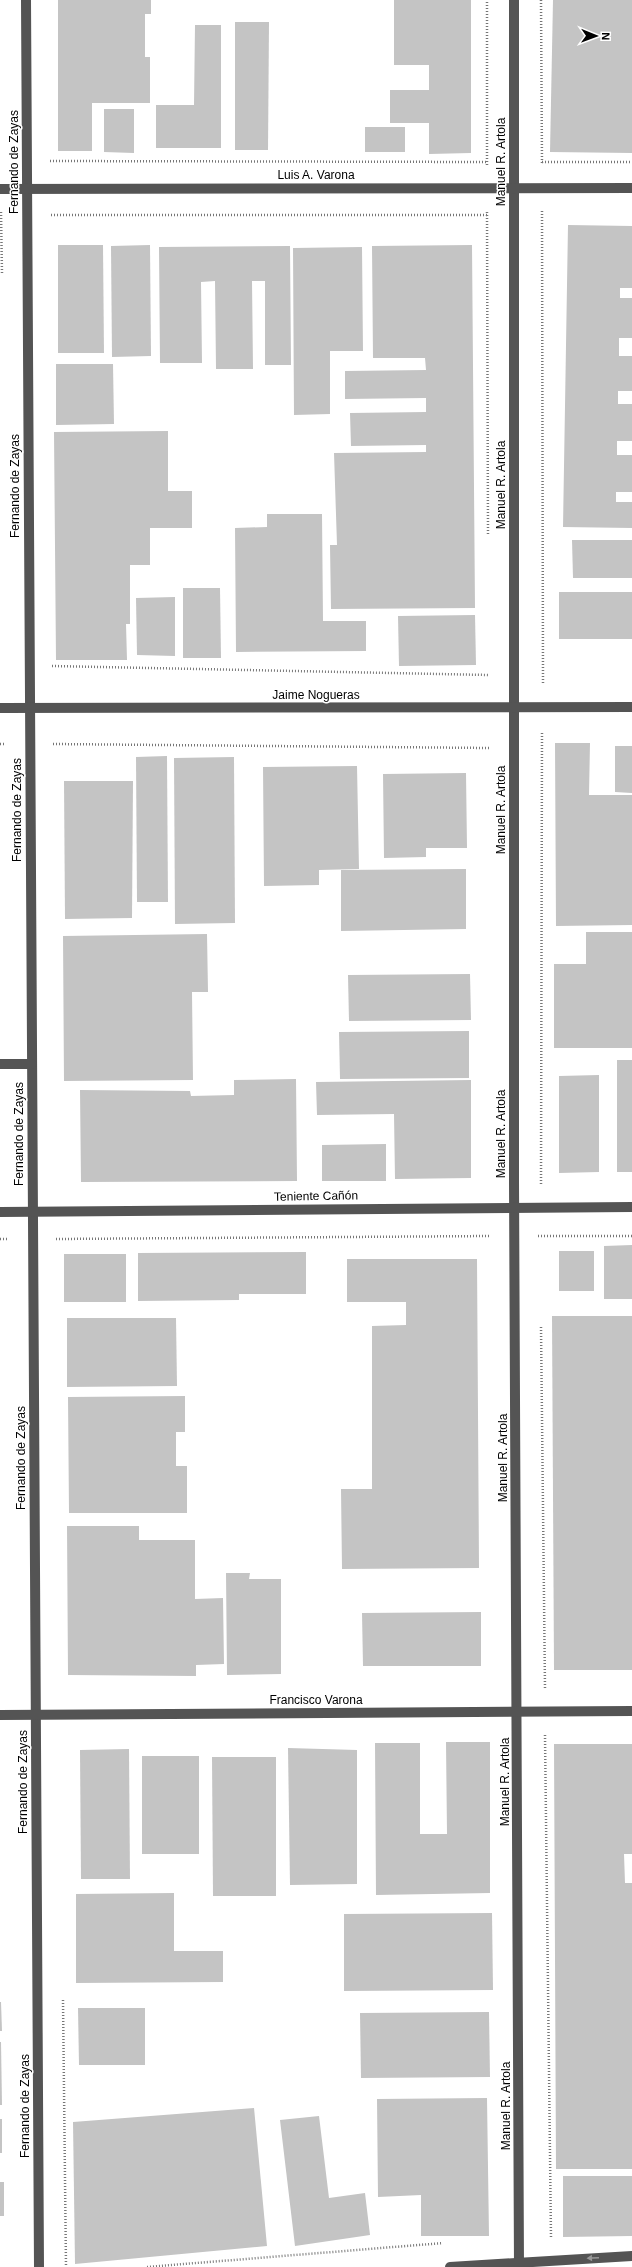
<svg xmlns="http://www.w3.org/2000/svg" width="632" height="2267" font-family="Arial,sans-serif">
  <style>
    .building { fill: #c4c4c4 }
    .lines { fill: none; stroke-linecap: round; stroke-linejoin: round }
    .path { stroke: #767676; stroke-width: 2.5; stroke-dasharray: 1 2; stroke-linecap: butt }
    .minor { stroke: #545454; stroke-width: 10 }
    .oneway { fill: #989898 }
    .labels { text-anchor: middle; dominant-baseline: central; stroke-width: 3; stroke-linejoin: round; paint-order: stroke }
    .street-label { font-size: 12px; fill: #000; stroke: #fff }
  </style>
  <rect width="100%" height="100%" fill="#fff"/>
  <g class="building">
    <polygon points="58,0 151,0 151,14 145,14 145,57 150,57 150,103 92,103 92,151 58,151"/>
    <polygon points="394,0 471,0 471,153 429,154 429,123 390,123 390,90 429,90 429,65 394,65"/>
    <polygon points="553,0 632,0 632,153 550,152"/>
    <polygon points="235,22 269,22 268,150 235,150"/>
    <polygon points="195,25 221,25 221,148 156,148 156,105 194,105"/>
    <polygon points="104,109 134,109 134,153 104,152"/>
    <rect x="365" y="127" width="40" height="25"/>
    <polygon points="568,225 632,226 632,288 620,288 620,298 632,298 632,338 619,338 619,356 632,356 632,391 618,391 618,404 632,404 632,441 617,441 617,455 632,455 632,492 616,492 616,502 632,502 632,528 563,527"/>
    <polygon points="58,245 103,245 104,353 58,353"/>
    <polygon points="150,245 151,356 112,357 111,246"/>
    <polygon points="472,245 475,608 331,609 330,545 337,545 334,453 426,452 426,445 351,446 350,413 426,412 426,398 345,399 345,371 426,370 425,358 373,358 372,246"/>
    <polygon points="290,246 291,365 265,365 265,281 252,281 253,369 216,369 215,281 201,282 202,363 160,363 159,247"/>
    <polygon points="362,247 363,351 330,351 330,414 294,415 293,248"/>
    <polygon points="56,364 113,364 114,424 56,425"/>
    <polygon points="168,431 168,491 192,491 192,528 150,528 150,565 130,565 130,624 126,624 127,660 56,660 54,432"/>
    <polygon points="267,514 322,514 323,621 366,621 366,651 236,652 235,528 267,527"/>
    <polygon points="572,540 632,540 632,578 573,578"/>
    <polygon points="183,588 220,588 221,658 183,658"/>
    <rect x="559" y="592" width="73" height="47"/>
    <polygon points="175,597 175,656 137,655 136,598"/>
    <polygon points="475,615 476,665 399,666 398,616"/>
    <polygon points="555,743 590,743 589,795 632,795 632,925 556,926"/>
    <polygon points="615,746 632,746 632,793 615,792"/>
    <polygon points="167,756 168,902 137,902 136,757"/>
    <polygon points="234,757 235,923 175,924 174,758"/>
    <polygon points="357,766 359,869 319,870 319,885 264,886 263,767"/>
    <polygon points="466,773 467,848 426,848 426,857 384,858 383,774"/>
    <polygon points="64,781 133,781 132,918 65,919"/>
    <polygon points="466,869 466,929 341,931 341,870"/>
    <polygon points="586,932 632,932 632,1048 554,1048 554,964 586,964"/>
    <polygon points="207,934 208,992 192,992 193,1080 64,1081 63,936"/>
    <polygon points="470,974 471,1020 349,1021 348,975"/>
    <polygon points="469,1031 469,1078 340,1079 339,1032"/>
    <rect x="617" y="1060" width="15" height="112"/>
    <polygon points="599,1075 599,1172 559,1173 559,1076"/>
    <polygon points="296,1079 297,1181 81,1182 80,1090 190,1091 191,1096 234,1095 234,1080"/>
    <polygon points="471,1080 471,1178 395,1179 394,1114 317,1115 316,1082"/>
    <polygon points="386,1144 386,1181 322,1181 322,1145"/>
    <polygon points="632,1245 632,1299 604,1299 604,1246"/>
    <rect x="559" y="1251" width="35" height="40"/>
    <polygon points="306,1252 306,1294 239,1294 239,1300 138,1301 138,1253"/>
    <rect x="64" y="1254" width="62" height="48"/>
    <polygon points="347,1259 477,1259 479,1568 342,1569 341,1489 372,1489 372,1326 406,1325 406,1302 347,1302"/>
    <polygon points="552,1316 632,1316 632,1670 554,1670"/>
    <polygon points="67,1318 176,1318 177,1386 67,1387"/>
    <polygon points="185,1396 185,1432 176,1432 176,1466 187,1466 187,1513 69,1513 68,1397"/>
    <polygon points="67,1526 139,1526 139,1540 195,1540 195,1599 223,1598 224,1664 196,1665 196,1676 68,1675"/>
    <polygon points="226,1573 250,1573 249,1579 281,1579 281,1674 227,1675"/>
    <polygon points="481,1612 481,1666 363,1666 362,1613"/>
    <polygon points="446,1742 490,1742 490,1893 376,1895 375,1743 420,1743 420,1834 447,1834"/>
    <polygon points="554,1744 632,1744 632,1854 624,1854 625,1883 632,1883 632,2169 556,2169"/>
    <polygon points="288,1748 357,1750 357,1884 290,1885"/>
    <polygon points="129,1749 130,1879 81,1879 80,1750"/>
    <rect x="142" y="1756" width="57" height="98"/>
    <polygon points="212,1757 276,1757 276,1896 213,1896"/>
    <polygon points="174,1893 174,1951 223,1951 223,1982 76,1983 76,1894"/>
    <polygon points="492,1913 493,1990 344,1991 344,1914"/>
    <polygon points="0,2002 1,2002 2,2031 0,2031"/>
    <polygon points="78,2008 145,2008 145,2065 79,2065"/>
    <polygon points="489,2012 490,2077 361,2078 360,2013"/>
    <polygon points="0,2042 1,2042 2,2105 0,2105"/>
    <polygon points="487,2098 489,2236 421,2236 421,2195 378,2197 377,2099"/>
    <polygon points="254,2108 267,2246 75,2264 73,2122"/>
    <polygon points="319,2116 329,2198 365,2193 370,2235 295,2246 280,2120"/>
    <rect x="0" y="2119" width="2" height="34"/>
    <polygon points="563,2176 632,2176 632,2236 563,2237"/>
    <rect x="0" y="2182" width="4" height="34"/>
  </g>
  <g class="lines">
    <g class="path">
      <polyline points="541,0 542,164"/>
      <polyline points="50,161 487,162"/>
      <polyline points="542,162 632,162"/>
      <polyline points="487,165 487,0"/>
      <polyline points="542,211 543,684"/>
      <polyline points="1,212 2,273"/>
      <polyline points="487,212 488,535"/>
      <polyline points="51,215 488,215"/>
      <polyline points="52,666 488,675"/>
      <polyline points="0,744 6,744"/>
      <polyline points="53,744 489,748"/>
      <polyline points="541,1184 542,731"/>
      <polyline points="538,1236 632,1236"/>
      <polyline points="0,1239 9,1239"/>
      <polyline points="56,1239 491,1236"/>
      <polyline points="541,1327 545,1688"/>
      <polyline points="545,1735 551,2238"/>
      <polyline points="63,2000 66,2267"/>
      <polyline points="147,2267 443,2243"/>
    </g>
    <g class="minor">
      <polyline points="26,0 39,2267"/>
      <polyline points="514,0 514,1182 519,2267"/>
      <polyline points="0,189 632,188"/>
      <polyline points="0,708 632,707"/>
      <polyline points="0,1064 32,1064"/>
      <polyline points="0,1212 632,1207"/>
      <polyline points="0,1715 632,1711"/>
      <polyline points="450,2267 632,2256"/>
    </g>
  </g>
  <defs><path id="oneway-solid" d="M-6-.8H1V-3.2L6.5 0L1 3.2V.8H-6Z"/></defs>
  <use class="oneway" href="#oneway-solid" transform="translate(593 2258) rotate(177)"/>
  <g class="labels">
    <g class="street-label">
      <text transform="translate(14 162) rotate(-90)">Fernando de Zayas</text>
      <text transform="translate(501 162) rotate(-90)">Manuel R. Artola</text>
      <text x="316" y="175">Luis A. Varona</text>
      <text transform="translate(501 485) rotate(-90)">Manuel R. Artola</text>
      <text transform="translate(15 486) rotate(-90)">Fernando de Zayas</text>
      <text x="316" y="695">Jaime Nogueras</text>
      <text transform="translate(17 810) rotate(-90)">Fernando de Zayas</text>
      <text transform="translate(501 810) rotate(-90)">Manuel R. Artola</text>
      <text transform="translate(19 1134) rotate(-90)">Fernando de Zayas</text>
      <text transform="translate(501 1134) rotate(-90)">Manuel R. Artola</text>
      <text transform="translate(316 1196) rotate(-1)">Teniente Cañón</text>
      <text transform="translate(21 1458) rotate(-90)">Fernando de Zayas</text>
      <text transform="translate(503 1458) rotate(-90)">Manuel R. Artola</text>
      <text x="316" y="1700">Francisco Varona</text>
      <text transform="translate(23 1782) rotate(-90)">Fernando de Zayas</text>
      <text transform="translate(505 1782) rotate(-90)">Manuel R. Artola</text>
      <text transform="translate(25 2106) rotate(-90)">Fernando de Zayas</text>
      <text transform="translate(506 2106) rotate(-90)">Manuel R. Artola</text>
    </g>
  </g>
  <g transform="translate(596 36) rotate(91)" stroke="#ffffff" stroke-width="3" paint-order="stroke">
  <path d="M0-3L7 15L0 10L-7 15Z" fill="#000000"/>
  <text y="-6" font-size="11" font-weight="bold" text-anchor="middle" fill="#000000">N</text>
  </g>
</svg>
